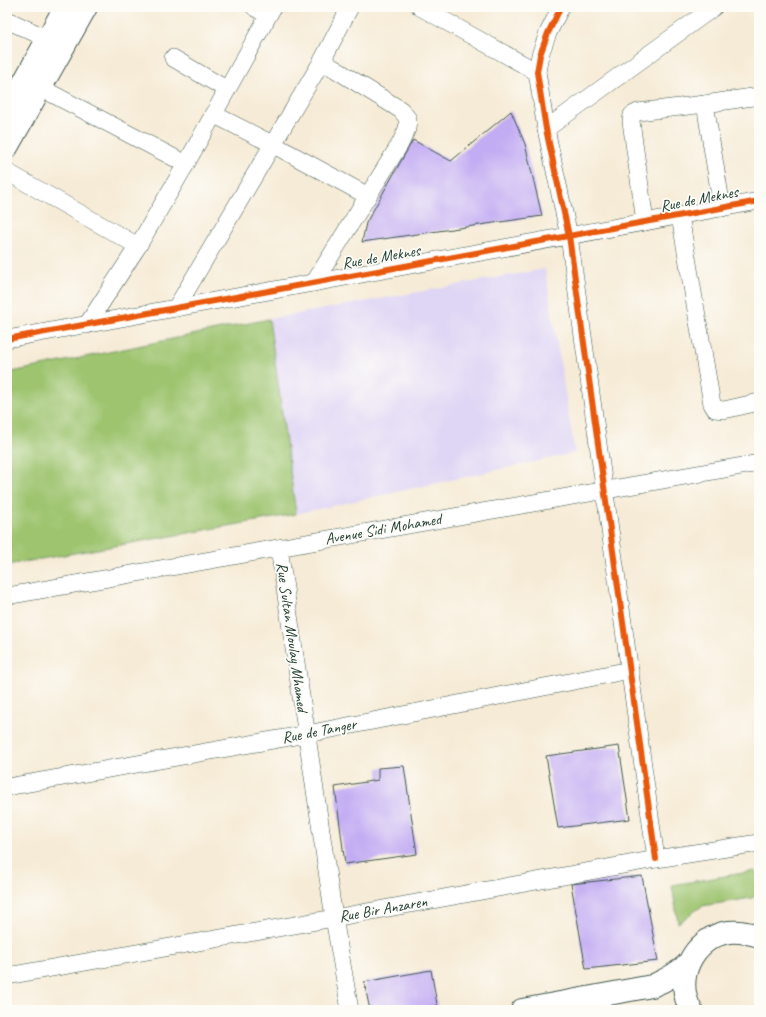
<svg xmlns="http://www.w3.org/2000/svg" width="766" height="1017" font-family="Caveat,sans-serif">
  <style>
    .built { fill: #dfd5f5 }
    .green { fill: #9ec46f; stroke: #5e8052 }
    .building { fill: #c2acf3 }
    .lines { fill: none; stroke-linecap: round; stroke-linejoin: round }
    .minor-casing { stroke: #3f574c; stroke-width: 18 }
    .tertiary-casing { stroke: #3f574c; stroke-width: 24 }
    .trunk-casing { stroke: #3f574c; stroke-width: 24 }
    .minor { stroke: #fff; stroke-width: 17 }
    .tertiary { stroke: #fff; stroke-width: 22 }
    .trunk { stroke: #fff; stroke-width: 22 }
    .cycleway-casing { stroke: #fdfcf7; stroke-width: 8 }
    .cycleway { stroke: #e8590c; stroke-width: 6 }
    .labels { text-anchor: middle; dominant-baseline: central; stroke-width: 3.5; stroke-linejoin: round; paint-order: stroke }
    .street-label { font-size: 16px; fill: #1f3d34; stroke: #fdfcf7 }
  </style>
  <rect width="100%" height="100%" fill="#fdfcf7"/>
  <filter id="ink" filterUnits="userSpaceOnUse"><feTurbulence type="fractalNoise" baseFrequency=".025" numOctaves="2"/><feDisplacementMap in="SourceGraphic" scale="8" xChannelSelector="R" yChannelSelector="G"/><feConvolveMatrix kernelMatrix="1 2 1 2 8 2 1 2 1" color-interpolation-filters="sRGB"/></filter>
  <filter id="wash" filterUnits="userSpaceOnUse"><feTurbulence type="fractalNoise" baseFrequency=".012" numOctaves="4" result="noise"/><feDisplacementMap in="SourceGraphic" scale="16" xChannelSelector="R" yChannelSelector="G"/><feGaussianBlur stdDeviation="0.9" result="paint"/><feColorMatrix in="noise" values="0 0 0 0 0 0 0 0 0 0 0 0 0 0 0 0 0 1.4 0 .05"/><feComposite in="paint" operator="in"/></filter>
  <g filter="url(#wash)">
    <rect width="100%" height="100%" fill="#f6ebd6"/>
    <polygon class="built" points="545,269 575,453 296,514 269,319"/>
    <g class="green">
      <polygon points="269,319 296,514 7,565 7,373"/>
      <polygon points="755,871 759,878 759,894 752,898 702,906 678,923 672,885"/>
    </g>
    <g id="blocks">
      <g class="building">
        <polygon points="511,111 525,144 542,216 362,242 366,223 413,140 451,161"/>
        <polygon points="619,746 630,819 558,828 546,756"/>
        <polygon points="404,766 417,854 345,864 335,787 378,780 378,768"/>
        <polygon points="642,876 658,961 586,969 571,884"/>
        <polygon points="431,970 438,1010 370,1010 364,982"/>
      </g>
    </g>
  </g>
  <g filter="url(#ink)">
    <use href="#blocks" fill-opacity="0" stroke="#3f574c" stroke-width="1"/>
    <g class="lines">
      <g class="minor-casing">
        <g id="minor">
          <polyline points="254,7 268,15"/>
          <polyline points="420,7 537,72"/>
          <polyline points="561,7 548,33 540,55 537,72 546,129 569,236 656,859"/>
          <polyline points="7,20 48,39"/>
          <polyline points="173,58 226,89"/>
          <polyline points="41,88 186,164"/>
          <polyline points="705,104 722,208"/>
          <polyline points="213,114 274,145 368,196"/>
          <polyline points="546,129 714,7"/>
          <polyline points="7,172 138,246"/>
          <polyline points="680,216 712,404 715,409 724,410 759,402"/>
          <polyline points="645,222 631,121 632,115 638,112 705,104 759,96"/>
          <polyline points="314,283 400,144 407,129 408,119 401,110 322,61"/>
          <polyline points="176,308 322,61 350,7"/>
          <polyline points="87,325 138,246 186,164 273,7"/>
          <polyline points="7,339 759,201"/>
          <polyline points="279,548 334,918 350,1010"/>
          <polyline points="7,596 759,463"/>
          <polyline points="7,787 307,734 630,670"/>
          <polyline points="7,976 334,918 656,859 759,843"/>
        </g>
      </g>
      <g class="tertiary-casing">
        <g id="tertiary">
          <polyline points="7,113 65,7"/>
          <polyline points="7,147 86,7"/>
        </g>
      </g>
      <g class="trunk-casing">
        <g id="trunk">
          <path d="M522,1010L652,986C666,980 677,974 688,964"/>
          <path d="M691,1010C673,979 693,937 729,932C740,931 749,933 759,936"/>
        </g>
      </g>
      <use href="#minor" class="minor"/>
      <use href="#tertiary" class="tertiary"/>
      <use href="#trunk" class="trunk"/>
      <g class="cycleway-casing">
        <g id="cycleway">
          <polyline points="561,7 548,33 540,55 537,72 546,129 569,236 656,859"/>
          <polyline points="7,339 759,201"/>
        </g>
      </g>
      <use href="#cycleway" class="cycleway"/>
    </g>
  </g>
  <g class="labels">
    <g class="street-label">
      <text transform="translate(699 199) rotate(-11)">Rue de Meknes</text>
      <text transform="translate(381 257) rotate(-10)">Rue de Meknes</text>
      <text transform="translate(383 529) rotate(-10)">Avenue Sidi Mohamed</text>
      <text transform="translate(292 637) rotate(82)">Rue Sultan Moulay Mhamed</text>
      <text transform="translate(319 731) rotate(-11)">Rue de Tanger</text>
      <text transform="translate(383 909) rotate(-10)">Rue Bir Anzaren</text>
    </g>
  </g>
  <rect width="766" height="1017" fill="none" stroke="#fdfcf7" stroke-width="24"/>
</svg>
